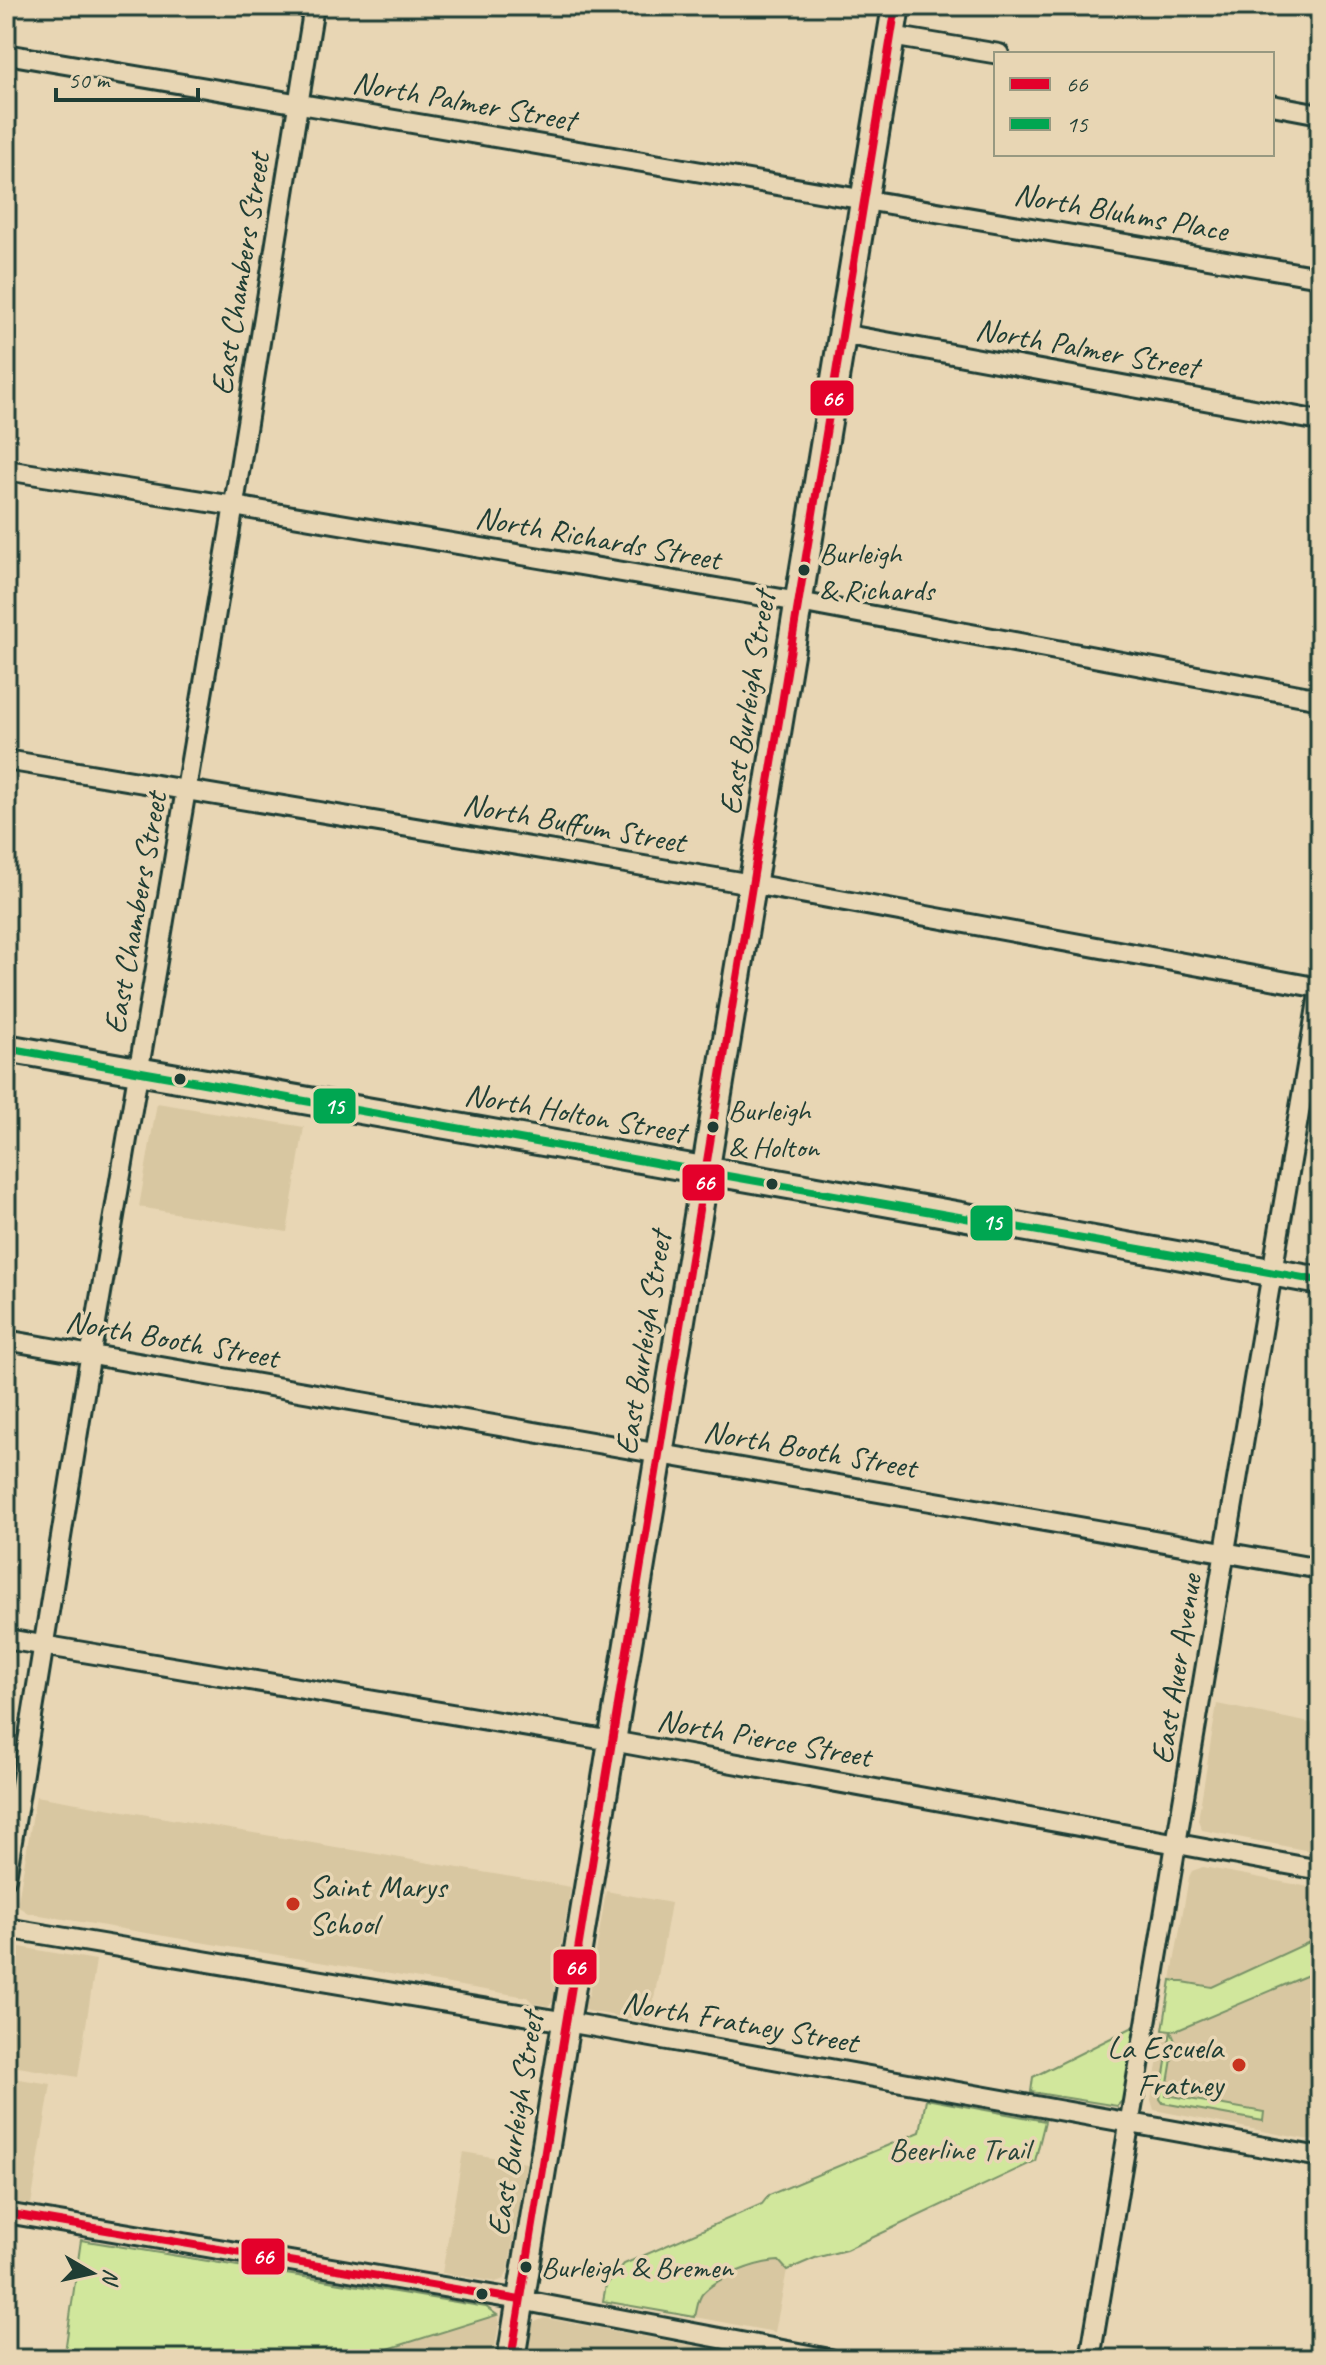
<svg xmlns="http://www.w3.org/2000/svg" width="1326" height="2365" font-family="Caveat,sans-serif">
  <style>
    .built { fill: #d8c7a1 }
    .green { fill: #d1e79c; stroke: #789268; stroke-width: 2 }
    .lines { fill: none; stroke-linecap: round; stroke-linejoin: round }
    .street-casing { stroke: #1f3d34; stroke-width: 24 }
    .secondary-casing { stroke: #1f3d34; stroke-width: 32 }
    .street { stroke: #e8d6b4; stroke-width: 18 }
    .secondary { stroke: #e8d6b4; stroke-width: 26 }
    .bus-1-casing { stroke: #e8d6b4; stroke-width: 14 }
    .bus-2-casing { stroke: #e8d6b4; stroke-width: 14 }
    .bus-1 { stroke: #e4002b; stroke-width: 8 }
    .bus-2 { stroke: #00a651; stroke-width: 8 }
    .bus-dot { fill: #1f3d34; stroke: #e8d6b4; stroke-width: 3 }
    .poi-dot { fill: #c8321e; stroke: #e8d6b4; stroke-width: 3 }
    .labels { text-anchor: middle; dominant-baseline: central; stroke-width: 7; stroke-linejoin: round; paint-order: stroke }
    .bus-label { font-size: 30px; fill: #1f3d34; stroke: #e8d6b4; text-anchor: start }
    .street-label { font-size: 32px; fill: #1f3d34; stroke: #e8d6b4 }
    .poi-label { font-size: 32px; fill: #1f3d34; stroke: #e8d6b4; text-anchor: start }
    .park-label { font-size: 32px; fill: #284639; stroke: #e8d6b4 }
    .line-badge { stroke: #e8d6b4; stroke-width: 3 }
    .badge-label { font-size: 22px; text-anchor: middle; font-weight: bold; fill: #fff }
  </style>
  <rect width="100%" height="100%" fill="#e8d6b4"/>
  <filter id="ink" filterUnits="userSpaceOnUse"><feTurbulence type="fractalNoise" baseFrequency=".0125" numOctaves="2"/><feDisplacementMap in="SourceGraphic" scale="16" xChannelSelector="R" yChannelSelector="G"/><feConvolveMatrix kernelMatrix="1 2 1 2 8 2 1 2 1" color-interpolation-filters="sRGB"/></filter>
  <g filter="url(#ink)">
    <g class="built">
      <polygon points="157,1103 304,1127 287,1232 139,1207"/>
      <polygon points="1217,1704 1320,1725 1320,1853 1202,1830 1198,1820"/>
      <polygon points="36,1796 571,1887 554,1989 558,1992 557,1999 548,2006 533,2003 527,1997 28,1913 19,1907 18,1901"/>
      <polygon points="1203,1867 1320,1889 1320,1937 1212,1987 1171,1980 1189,1877 1192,1871"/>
      <polygon points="606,1891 671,1903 650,2022 588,2011 583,2007 583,1998 589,1995"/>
      <polygon points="20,1947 96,1960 78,2077 6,2065 6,1975 9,1955 15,1948"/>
      <polygon points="1320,1970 1320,2142 1154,2110 1151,2100 1163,2030 1178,2030"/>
      <polygon points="6,2077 51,2084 31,2205 6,2200"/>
      <polygon points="463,2152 526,2163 508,2271 504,2279 496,2282 442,2273"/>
      <polygon points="779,2261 787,2270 775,2332 695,2317 700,2295 722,2279 766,2262"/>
      <polygon points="497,2315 499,2323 493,2359 356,2359"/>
      <polygon points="544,2318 550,2319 763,2359 526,2359 533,2323"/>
    </g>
    <g class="green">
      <polygon points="1320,1937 1320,1970 1178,2030 1171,2031 1175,2041 1166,2095 1264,2112 1263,2121 1163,2103 1160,2099 1171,2031 1163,2030 1171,1980 1212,1987"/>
      <polygon points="1137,2025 1126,2097 1117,2106 1031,2092 1033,2077"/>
      <path d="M926,2099L1045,2121L1035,2161L846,2250L815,2258L787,2270L779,2261C755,2262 720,2276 703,2293C698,2298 697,2309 695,2317L603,2301L606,2285L624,2264L762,2204L769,2195L920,2132Z"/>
      <polygon points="81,2240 486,2307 497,2315 356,2359 64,2359"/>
    </g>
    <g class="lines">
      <g class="street-casing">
        <g id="street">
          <polyline points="891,36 999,54"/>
          <polyline points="6,54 1320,277"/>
          <polyline points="1272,105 1320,114"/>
          <polyline points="842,334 1320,421"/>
          <polyline points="6,470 234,506 799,602 1320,699"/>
          <polyline points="6,760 752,884 1320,988"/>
          <polyline points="6,1340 1320,1569"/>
          <polyline points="6,1639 612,1741 1320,1870"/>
          <polyline points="6,1878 87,1376 230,529 314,6"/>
          <polyline points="6,1928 590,2026 1320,2157"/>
          <polyline points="6,2213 520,2300 830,2359"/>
          <path d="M1090,2359C1169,1903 1240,1445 1320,989"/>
        </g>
      </g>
      <g class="secondary-casing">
        <g id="secondary">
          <polyline points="6,1048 840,1194 1320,1281"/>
          <polyline points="511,2359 896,6"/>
        </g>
      </g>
      <use href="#street" class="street"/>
      <use href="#secondary" class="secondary"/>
      <g class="bus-1-casing">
        <g id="bus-1">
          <polyline points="6,2213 520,2300"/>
          <polyline points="511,2359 896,6"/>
        </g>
      </g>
      <g class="bus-2-casing">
        <polyline id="bus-2" points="6,1048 1320,1281"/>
      </g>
      <use href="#bus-1" class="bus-1"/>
      <use href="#bus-2" class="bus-2"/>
    </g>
  </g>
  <g class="bus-dot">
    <circle cx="804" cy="570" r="7"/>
    <circle cx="180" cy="1079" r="7"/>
    <circle cx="713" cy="1127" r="7"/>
    <circle cx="772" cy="1184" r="7"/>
    <circle cx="526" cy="2267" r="7"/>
    <circle cx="482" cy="2294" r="7"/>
  </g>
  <g class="poi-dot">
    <circle cx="293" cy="1904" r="8"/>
    <circle cx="1239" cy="2065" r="8"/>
  </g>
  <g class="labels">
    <g class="bus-label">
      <text x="819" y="553">Burleigh<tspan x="819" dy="37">&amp; Richards</tspan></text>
      <text x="728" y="1110">Burleigh<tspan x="728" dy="37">&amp; Holton</tspan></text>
      <text x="541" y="2267">Burleigh &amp; Bremen</text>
    </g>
    <g class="street-label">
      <text transform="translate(464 101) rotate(10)">North Palmer Street</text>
      <text transform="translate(1121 212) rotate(10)">North Bluhms Place</text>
      <text transform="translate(240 274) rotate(-81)">East Chambers Street</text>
      <text transform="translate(1087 348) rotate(10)">North Palmer Street</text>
      <text transform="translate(598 538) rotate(10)">North Richards Street</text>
      <text transform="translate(747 703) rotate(-81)">East Burleigh Street</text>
      <text transform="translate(574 823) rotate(10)">North Buffum Street</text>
      <text transform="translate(135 913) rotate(-80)">East Chambers Street</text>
      <text transform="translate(575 1113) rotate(10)">North Holton Street</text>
      <text transform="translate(172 1339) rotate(10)">North Booth Street</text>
      <text transform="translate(643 1343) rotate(-81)">East Burleigh Street</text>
      <text transform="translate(810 1449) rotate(10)">North Booth Street</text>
      <text transform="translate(1176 1669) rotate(-81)">East Auer Avenue</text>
      <text transform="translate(764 1738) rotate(10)">North Pierce Street</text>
      <text transform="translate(740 2022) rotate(10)">North Fratney Street</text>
      <text transform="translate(515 2124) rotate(-81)">East Burleigh Street</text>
    </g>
    <g class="poi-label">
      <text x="309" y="1886">Saint Marys<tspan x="309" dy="37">School</tspan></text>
      <text x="1223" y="2047" text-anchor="end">La Escuela<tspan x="1223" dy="37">Fratney</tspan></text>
    </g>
    <g class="park-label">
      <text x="959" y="2149">Beerline Trail</text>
    </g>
  </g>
  <g class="line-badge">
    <rect x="809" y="379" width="46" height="38" rx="8" fill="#e4002b"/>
    <rect x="312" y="1087" width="45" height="38" rx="8" fill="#00a651"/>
    <rect x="681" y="1163" width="45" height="39" rx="8" fill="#e4002b"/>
    <rect x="969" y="1204" width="45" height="38" rx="8" fill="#00a651"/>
    <rect x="552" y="1948" width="46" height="38" rx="8" fill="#e4002b"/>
    <rect x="240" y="2237" width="46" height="39" rx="8" fill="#e4002b"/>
  </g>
  <g class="badge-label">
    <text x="832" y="406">66</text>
    <text x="334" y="1114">15</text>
    <text x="704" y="1190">66</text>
    <text x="992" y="1230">15</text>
    <text x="575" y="1975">66</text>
    <text x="263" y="2264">66</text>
  </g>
  <rect width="1326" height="2365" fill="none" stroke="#e8d6b4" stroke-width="32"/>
  <rect x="16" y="16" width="1294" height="2333" fill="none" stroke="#1f3d34" stroke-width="3" filter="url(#ink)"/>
  <rect x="994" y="52" width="280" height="104" fill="#e8d6b4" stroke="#989981" stroke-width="2"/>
  <rect x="1010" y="78" width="40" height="12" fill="#e4002b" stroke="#989981" stroke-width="2"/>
  <text x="1066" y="92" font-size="24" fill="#1f3d34">66</text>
  <rect x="1010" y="118" width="40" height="12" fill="#00a651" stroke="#989981" stroke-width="2"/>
  <text x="1066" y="132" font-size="24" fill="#1f3d34">15</text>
  <g transform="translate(92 2273) rotate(99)" stroke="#e8d6b4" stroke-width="6" paint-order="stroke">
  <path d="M0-6L14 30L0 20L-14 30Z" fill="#1f3d34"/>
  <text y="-12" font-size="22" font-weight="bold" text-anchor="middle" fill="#1f3d34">N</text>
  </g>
  <path d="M56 88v12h142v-12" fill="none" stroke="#1f3d34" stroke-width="4"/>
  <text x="68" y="88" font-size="24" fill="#1f3d34" stroke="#e8d6b4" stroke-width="6" paint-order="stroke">50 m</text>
</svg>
